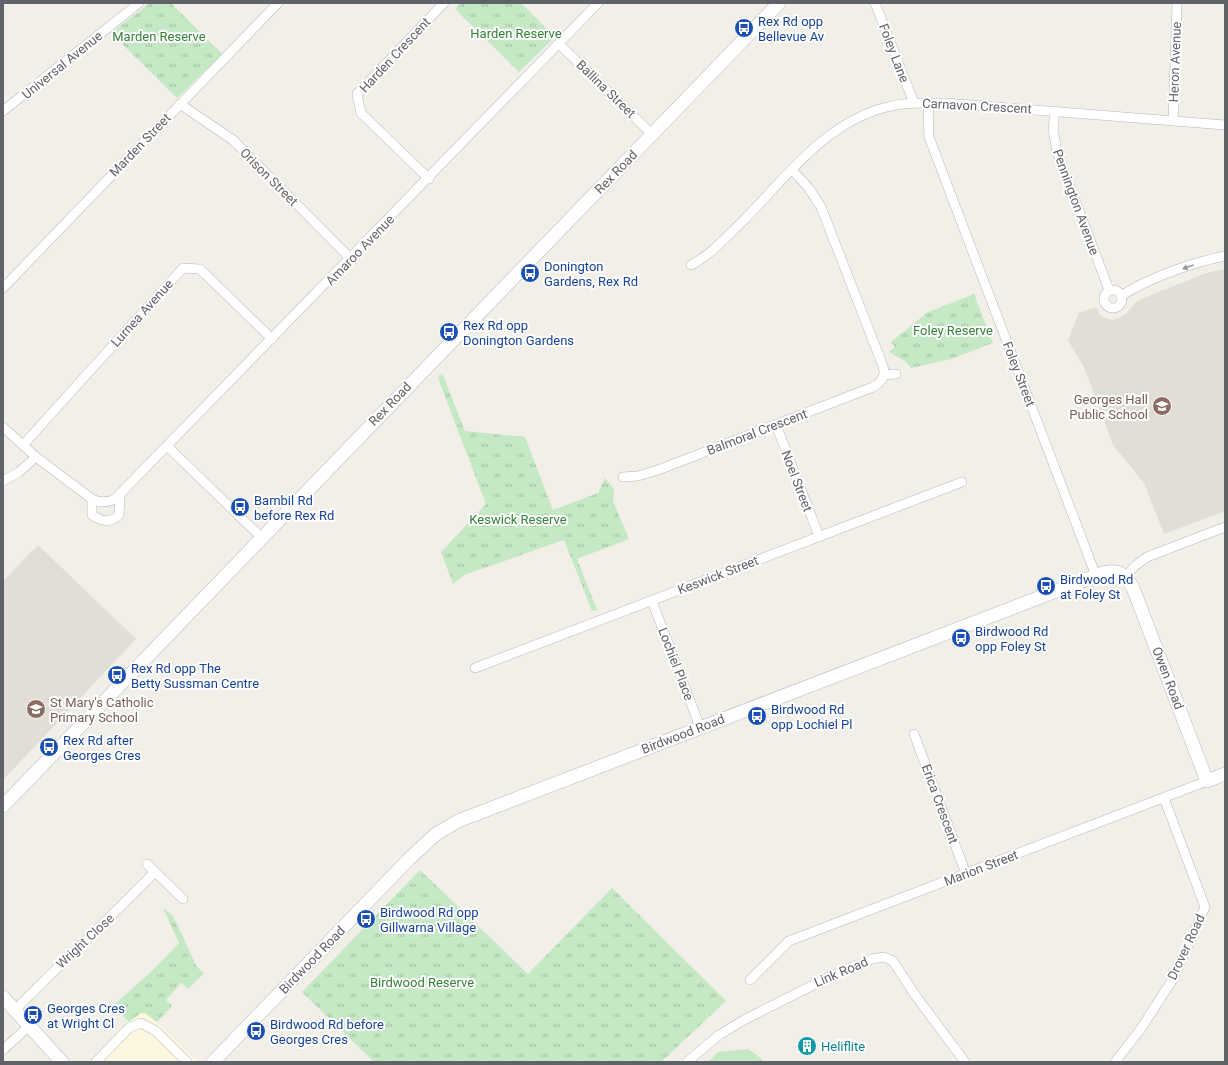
<svg xmlns="http://www.w3.org/2000/svg" width="1228" height="1065" font-family="Roboto,sans-serif">
  <style>
    .commercial { fill: #fef7e0 }
    .education { fill: #e1ded6 }
    .green { fill: #c5e8c5 }
    .park { fill: url(#park-tufts) }
    .lines { fill: none; stroke-linecap: round; stroke-linejoin: round }
    .street-casing { stroke: #b5b8bc; stroke-width: 10 }
    .secondary-casing { stroke: #b6babf; stroke-width: 14 }
    .street { stroke: #fff; stroke-width: 9 }
    .secondary { stroke: #fff; stroke-width: 13 }
    .oneway { fill: #979a9d }
    .labels { text-anchor: middle; dominant-baseline: central; stroke-width: 4; stroke-linejoin: round; paint-order: stroke }
    .transit-label { font-size: 13px; fill: #164399; stroke: #fff; text-anchor: start }
    .park-label { font-size: 13px; fill: #348238; stroke: #fff }
    .street-label { font-size: 13px; fill: #5f6368; stroke: #fff }
    .education-label { font-size: 13px; fill: #785e54; stroke: #fff; text-anchor: end }
    .culture-label { font-size: 13px; fill: #0d838f; stroke: #fff; text-anchor: start }
  </style>
  <defs>
    <pattern id="park-tufts" width="24" height="20" patternUnits="userSpaceOnUse"><rect width="24" height="20" fill="#c5e8c5"/><path d="M3 7l-1-3M5 7V3M7 7l1-3M15 17l-1-3M17 17v-4M19 17l1-3" fill="none" stroke="#a3c0a4"/></pattern>
  </defs>
  <rect width="100%" height="100%" fill="#f1efe8"/>
  <polygon class="commercial" points="141,1013 145,1013 157,1022 198,1062 90,1062 134,1016"/>
  <g class="education">
    <polygon points="1225,269 1225,511 1164,534 1144,483 1113,445 1084,367 1068,340 1079,313 1096,307 1099,314 1105,318 1112,320 1119,318 1126,314 1137,301 1146,297 1206,273"/>
    <polygon points="38,545 136,639 3,780 3,581"/>
  </g>
  <polygon class="green" points="748,1049 762,1059 762,1062 708,1062 718,1052"/>
  <g class="park">
    <polygon points="150,3 171,3 222,54 177,98 111,33"/>
    <polygon points="461,3 521,3 555,37 519,72 455,9"/>
    <polygon points="974,294 993,343 951,359 911,368 905,361 889,352 895,347 891,342 928,312"/>
    <polygon points="442,373 465,431 525,437 553,510 598,493 605,478 614,489 613,501 629,539 577,559 597,610 592,611 564,540 464,575 453,584 441,552 486,504 438,378"/>
    <polygon points="420,870 528,974 612,888 726,1001 661,1062 374,1062 302,992"/>
    <polygon points="163,908 173,916 197,967 204,973 188,989 181,983 166,1000 172,1006 157,1022 145,1013 141,1013 129,1022 113,1006 152,971 179,943"/>
  </g>
  <g class="lines">
    <g class="street-casing">
      <g id="street">
        <polyline points="875,3 914,103"/>
        <polyline points="559,44 652,134"/>
        <polyline points="928,103 929,137 1096,576"/>
        <polyline points="180,104 233,140 351,259"/>
        <polyline points="3,111 139,3"/>
        <polyline points="1055,111 1053,129 1057,152 1109,290"/>
        <polyline points="1173,121 1177,3"/>
        <polyline points="429,179 361,113 357,94 444,3"/>
        <path d="M691,265C712,254 727,236 744,220C786,177 826,122 887,107C906,102 926,103 945,103L1225,125"/>
        <polyline points="3,288 278,3"/>
        <circle cx="1113" cy="299" r="9"/>
        <path d="M1121,296C1148,278 1194,262 1225,256"/>
        <polyline points="884,375 896,374"/>
        <polyline points="776,425 819,536"/>
        <path d="M3,427L36,457L92,499C100,503 108,503 116,498L598,3"/>
        <polyline points="23,445 183,268 200,269 272,339"/>
        <polyline points="167,446 262,538"/>
        <path d="M623,477L638,476L658,470L873,387C882,382 886,376 883,366L821,207L808,187L792,170"/>
        <polyline points="3,481 19,472 36,457"/>
        <path d="M92,499V515C101,521 110,524 119,515L120,495"/>
        <polyline points="1126,576 1135,566 1147,557 1225,527"/>
        <polyline points="652,601 700,727"/>
        <polyline points="475,668 962,482"/>
        <polyline points="914,734 966,874"/>
        <polyline points="147,864 183,899"/>
        <polyline points="750,980 789,941 1207,781"/>
        <path d="M15,1010C61,963 109,919 155,872"/>
        <polyline points="3,1050 29,1026"/>
        <polyline points="96,1062 129,1028 141,1023 156,1031 187,1062"/>
        <polyline points="687,1062 719,1035 744,1020 831,976 872,959 884,957 893,961 915,995 965,1062"/>
        <polyline points="1115,1062 1140,1030 1173,979 1205,907 1164,798"/>
      </g>
    </g>
    <g class="secondary-casing">
      <g id="secondary">
        <polyline points="3,806 779,3"/>
        <polyline points="3,997 62,1062"/>
        <path d="M213,1062L409,859L436,834L458,821L1103,573C1119,569 1125,574 1133,588L1207,781L1225,774"/>
      </g>
    </g>
    <use href="#street" class="street"/>
    <use href="#secondary" class="secondary"/>
  </g>
  <defs><path id="oneway-solid" d="M-6-.8H1V-3.2L6.5 0L1 3.2V.8H-6Z"/></defs>
  <use class="oneway" href="#oneway-solid" transform="translate(1188 267) rotate(160)"/>
  <defs>
    <g id="bus-disc" transform="scale(1)"><circle r="9.5" fill="#1a4fb4" stroke="#fff"/><path d="M-5-6H5V4H4V6H2V4H-2V6H-4V4H-5ZM-3.5-4V0h7V-4ZM-3.5 1.2v1.5H-2V1.2ZM2 1.2v1.5H3.5V1.2Z" fill="#fff"/></g>
    <g id="school-disc" transform="scale(1)"><circle r="9.5" fill="#8d6e63" stroke="#fff"/><path d="M0-5L7-2L0 1L-7-2ZM-4 1L0 2.5L4 1V4Q0 6-4 4Z" fill="#fff"/></g>
    <g id="building-disc" transform="scale(1)"><circle r="9.5" fill="#0f9aa8" stroke="#fff"/><path d="M-4-6H4V6H1V3H-1V6H-4ZM-2.5-4.3h1.7v1.8h-1.7ZM.8-4.3h1.7v1.8H.8ZM-2.5-1h1.7V.8h-1.7ZM.8-1h1.7V.8H.8Z" fill="#fff"/></g>
  </defs>
  <g fill-rule="evenodd">
    <use href="#bus-disc" x="744" y="28"/>
    <use href="#bus-disc" x="530" y="273"/>
    <use href="#bus-disc" x="449" y="332"/>
    <use href="#school-disc" x="1162" y="406"/>
    <use href="#bus-disc" x="240" y="507"/>
    <use href="#bus-disc" x="1046" y="586"/>
    <use href="#bus-disc" x="961" y="638"/>
    <use href="#bus-disc" x="117" y="675"/>
    <use href="#school-disc" x="36" y="709"/>
    <use href="#bus-disc" x="757" y="716"/>
    <use href="#bus-disc" x="49" y="747"/>
    <use href="#bus-disc" x="366" y="919"/>
    <use href="#bus-disc" x="33" y="1015"/>
    <use href="#bus-disc" x="256" y="1031"/>
    <use href="#building-disc" x="807" y="1046"/>
  </g>
  <g class="labels">
    <g class="transit-label">
      <text x="758" y="21">Rex Rd opp<tspan x="758" dy="15">Bellevue Av</tspan></text>
      <text x="544" y="266">Donington<tspan x="544" dy="15">Gardens, Rex Rd</tspan></text>
      <text x="463" y="325">Rex Rd opp<tspan x="463" dy="15">Donington Gardens</tspan></text>
      <text x="254" y="500">Bambil Rd<tspan x="254" dy="15">before Rex Rd</tspan></text>
      <text x="1060" y="579">Birdwood Rd<tspan x="1060" dy="15">at Foley St</tspan></text>
      <text x="975" y="631">Birdwood Rd<tspan x="975" dy="15">opp Foley St</tspan></text>
      <text x="131" y="668">Rex Rd opp The<tspan x="131" dy="15">Betty Sussman Centre</tspan></text>
      <text x="771" y="709">Birdwood Rd<tspan x="771" dy="15">opp Lochiel Pl</tspan></text>
      <text x="63" y="740">Rex Rd after<tspan x="63" dy="15">Georges Cres</tspan></text>
      <text x="380" y="912">Birdwood Rd opp<tspan x="380" dy="15">Gillwarna Village</tspan></text>
      <text x="47" y="1008">Georges Cres<tspan x="47" dy="15">at Wright Cl</tspan></text>
      <text x="270" y="1024">Birdwood Rd before<tspan x="270" dy="15">Georges Cres</tspan></text>
    </g>
    <g class="park-label">
      <text x="516" y="33">Harden Reserve</text>
      <text x="159" y="36">Marden Reserve</text>
      <text x="953" y="330">Foley Reserve</text>
      <text x="518" y="519">Keswick Reserve</text>
      <text x="422" y="982">Birdwood Reserve</text>
    </g>
    <g class="street-label">
      <text transform="translate(894 53) rotate(69)">Foley Lane</text>
      <text transform="translate(395 55) rotate(-47)">Harden Crescent</text>
      <text transform="translate(1175 62) rotate(-88)">Heron Avenue</text>
      <text transform="translate(62 65) rotate(-39)">Universal Avenue</text>
      <text transform="translate(606 89) rotate(44)">Ballina Street</text>
      <text transform="translate(977 106) rotate(3)">Carnavon Crescent</text>
      <text transform="translate(140 145) rotate(-46)">Marden Street</text>
      <text transform="translate(616 172) rotate(-46)">Rex Road</text>
      <text transform="translate(269 177) rotate(45)">Orison Street</text>
      <text transform="translate(1076 202) rotate(70)">Pennington Avenue</text>
      <text transform="translate(360 250) rotate(-46)">Amaroo Avenue</text>
      <text transform="translate(142 313) rotate(-48)">Lurnea Avenue</text>
      <text transform="translate(1019 374) rotate(69)">Foley Street</text>
      <text transform="translate(390 404) rotate(-46)">Rex Road</text>
      <text transform="translate(757 432) rotate(-21)">Balmoral Crescent</text>
      <text transform="translate(797 481) rotate(69)">Noel Street</text>
      <text transform="translate(718 575) rotate(-21)">Keswick Street</text>
      <text transform="translate(676 664) rotate(69)">Lochiel Place</text>
      <text transform="translate(1168 678) rotate(69)">Owen Road</text>
      <text transform="translate(683 734) rotate(-21)">Birdwood Road</text>
      <text transform="translate(940 804) rotate(70)">Erica Crescent</text>
      <text transform="translate(981 868) rotate(-21)">Marion Street</text>
      <text transform="translate(85 941) rotate(-43)">Wright Close</text>
      <text transform="translate(1186 947) rotate(-65)">Drover Road</text>
      <text transform="translate(312 960) rotate(-46)">Birdwood Road</text>
      <text transform="translate(841 972) rotate(-23)">Link Road</text>
    </g>
    <g class="education-label">
      <text x="1148" y="399">Georges Hall<tspan x="1148" dy="15">Public School</tspan></text>
      <text x="50" y="702" text-anchor="start">St Mary's Catholic<tspan x="50" dy="15">Primary School</tspan></text>
    </g>
    <g class="culture-label">
      <text x="821" y="1046">Heliflite</text>
    </g>
  </g>
  <rect width="1228" height="1065" fill="none" stroke="#5f6368" stroke-width="8"/>
</svg>
